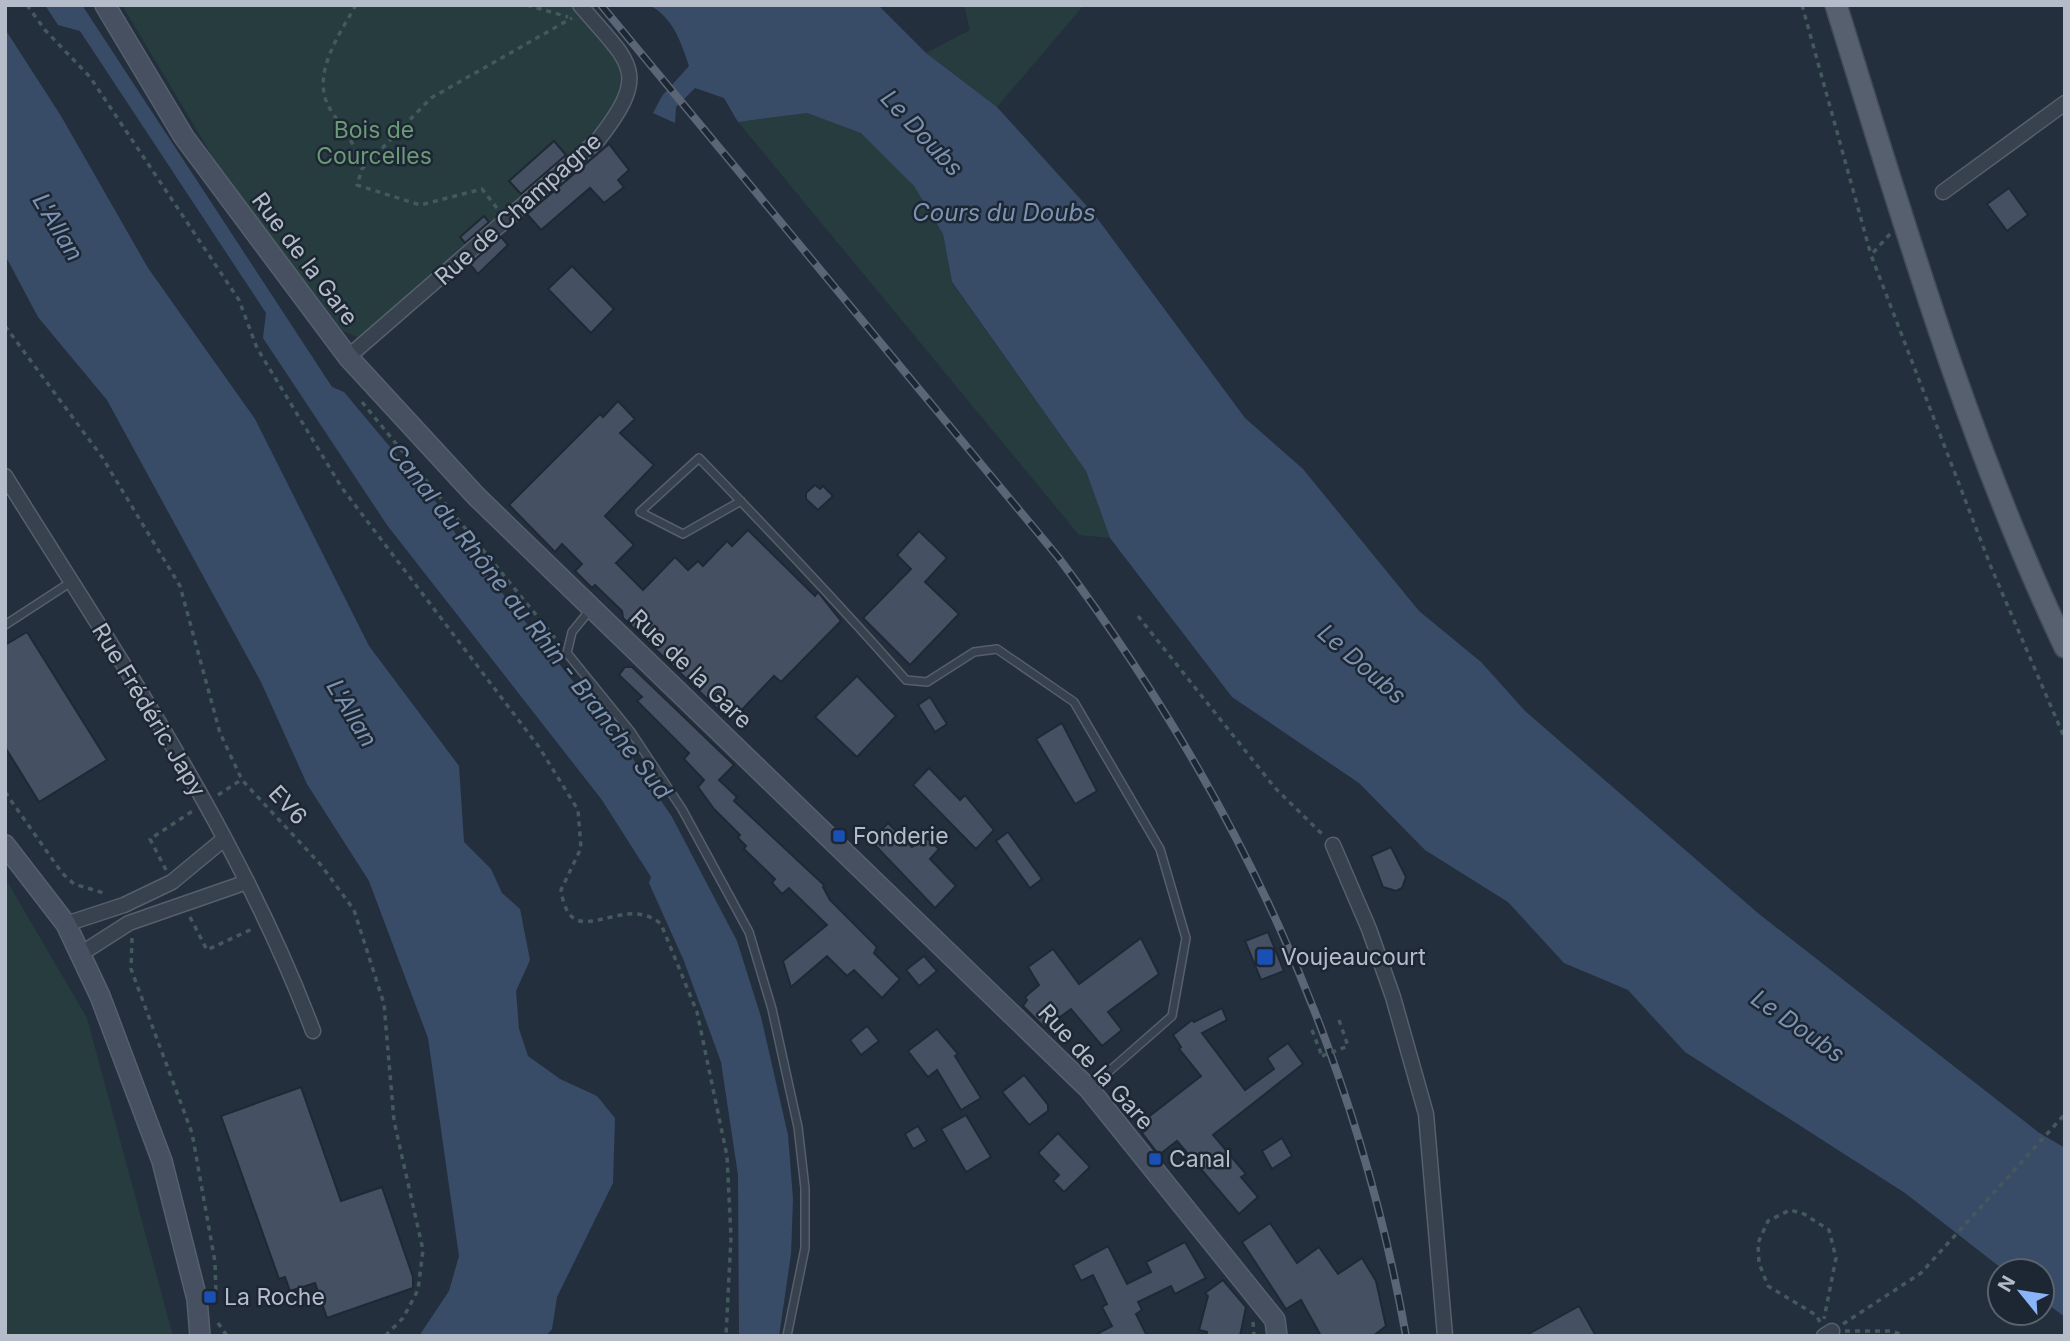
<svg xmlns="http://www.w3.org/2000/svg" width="2070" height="1341" font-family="Inter,sans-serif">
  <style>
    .green { fill: #263c3f }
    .water { fill: #394c67 }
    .building { fill: #455162; stroke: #1f2835; stroke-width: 2 }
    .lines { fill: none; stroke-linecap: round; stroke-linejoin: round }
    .service-casing { stroke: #565f6c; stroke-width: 10 }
    .minor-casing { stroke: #565f6c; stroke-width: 17 }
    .secondary-casing { stroke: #565f6c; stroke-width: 22 }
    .primary-casing { stroke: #414a57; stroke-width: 24 }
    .path { stroke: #44595c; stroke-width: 3.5; stroke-dasharray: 5 5; stroke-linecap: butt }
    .service { stroke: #38414e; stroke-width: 7 }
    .minor { stroke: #38414e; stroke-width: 14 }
    .secondary { stroke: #465061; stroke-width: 19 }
    .primary { stroke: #56606e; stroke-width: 21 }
    .rail-casing { stroke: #5a6575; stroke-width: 8 }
    .rail { stroke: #1d2633; stroke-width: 5; stroke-dasharray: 16; stroke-linecap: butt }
    .path-bridge { stroke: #44595c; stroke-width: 3.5; stroke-dasharray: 5 5; stroke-linecap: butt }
    .transit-dot { fill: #1a4fb4; stroke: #1d2633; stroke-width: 2.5 }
    .labels { text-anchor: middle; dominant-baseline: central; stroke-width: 5; stroke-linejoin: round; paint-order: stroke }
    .park-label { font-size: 23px; fill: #6b9a76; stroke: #1d2633 }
    .street-label { font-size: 23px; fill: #b4bcc9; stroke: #1d2633 }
    .poi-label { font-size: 23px; fill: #b4bcc9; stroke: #1d2633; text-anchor: start }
    .water-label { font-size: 24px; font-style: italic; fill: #7c92b1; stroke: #1d2633 }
  </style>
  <rect width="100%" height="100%" fill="#242f3e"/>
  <g class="green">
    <polygon points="122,5 575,5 625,70 619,95 593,134 360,338 343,331 220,169"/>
    <polygon points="964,5 1084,5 997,107 926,53 970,30"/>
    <polygon points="807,113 862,133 914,186 943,234 952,283 1086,471 1110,538 1079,535 738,122"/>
    <polygon points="5,878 87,1018 173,1336 5,1336"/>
  </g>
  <g class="water">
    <polygon points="45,5 82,5 332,387 344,392 441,508 458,538 621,741 672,817 737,941 761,1017 788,1135 793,1199 791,1254 779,1336 739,1336 738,1175 721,1062 684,961 649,883 651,877 602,800 387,525 263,338 266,313 80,31 58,25"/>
    <path d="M649,5H878L926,53L997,107L1094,214L1245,418L1303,469L1419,611L1481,662L1525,711L1759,914L2038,1132L2065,1148V1317L2042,1300V1271H2005L1905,1193L1685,1052L1628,990L1564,963L1508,902L1425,850L1359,783L1232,697L1110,538L1086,471L952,282L943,234L914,186L861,133L807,113L738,122L724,98L695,88L676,107L675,123L653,113L662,96L689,66C681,42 673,17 649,5Z"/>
    <polygon points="5,29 61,116 148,268 255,419 369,646 459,766 464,842 491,869 502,893 520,909 530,960 516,991 519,1029 528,1056 560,1079 597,1096 615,1118 613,1183 557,1297 552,1329 546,1336 419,1336 449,1291 459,1256 428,1038 369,881 307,784 261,682 107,400 38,317 5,255"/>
  </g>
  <g class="building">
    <polygon points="554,141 566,155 521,194 509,181"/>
    <polygon points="609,144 629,170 618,180 624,187 604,203 590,188 541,230 527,214"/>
    <polygon points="2009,188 2028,215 2007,231 1987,204"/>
    <polygon points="484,216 489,222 465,243 460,237"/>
    <polygon points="501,237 508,245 478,274 470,264"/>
    <polygon points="572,266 614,309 591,333 548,289"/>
    <polygon points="618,401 635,419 620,433 654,465 605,516 634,545 616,563 643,590 675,557 688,570 698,561 703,566 727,541 732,546 748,530 815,596 818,592 841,621 781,682 774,676 736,716 730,710 724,715 623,618 622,611 595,585 592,588 575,571 582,564 562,544 555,552 509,505 600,414 603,417"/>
    <polygon points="815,485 820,489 823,486 833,496 818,510 806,499 806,493"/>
    <polygon points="919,531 947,558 925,582 959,614 910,665 863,618 911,569 897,555"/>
    <polygon points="27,632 107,760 39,802 5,747 5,645"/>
    <polygon points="625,667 632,667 734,765 719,780 737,797 734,801 824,885 823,887 830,900 877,947 874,953 900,979 882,998 854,970 847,976 827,956 791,987 783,961 827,925 789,888 782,894 772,883 775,879 744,849 746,846 738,838 740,835 714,809 698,787 704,780 684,759 689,753 637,701 642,697 619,675"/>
    <polygon points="857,676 896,716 857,757 815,717"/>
    <polygon points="930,697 947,724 935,732 918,705"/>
    <polygon points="1062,723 1097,791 1075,804 1036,739"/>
    <polygon points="929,768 960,800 965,795 994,830 976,849 913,785"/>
    <polygon points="888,823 912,847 923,835 939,849 930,859 956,886 935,908 871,841"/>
    <polygon points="1008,832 1042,879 1030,888 996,841"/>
    <polygon points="1391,847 1406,877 1402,888 1396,891 1383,887 1371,856"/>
    <polygon points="1268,932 1284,971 1261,980 1245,941"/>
    <polygon points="1141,938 1159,974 1108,1012 1122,1030 1102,1046 1071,1009 1045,1028 1023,1006 1027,1000 1025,997 1039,985 1028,967 1053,949 1079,984"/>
    <polygon points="924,956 937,971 919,986 906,970"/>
    <polygon points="1222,1008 1227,1020 1202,1033 1245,1090 1274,1069 1267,1058 1288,1043 1303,1064 1213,1135 1246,1174 1241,1177 1258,1197 1239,1214 1177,1141 1159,1155 1142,1133 1147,1129 1142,1122 1201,1076 1179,1049 1181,1047 1173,1035 1192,1020 1194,1022"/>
    <polygon points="867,1026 879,1041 861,1055 850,1040"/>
    <polygon points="937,1029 958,1054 955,1056 981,1098 961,1110 937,1070 928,1077 908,1051"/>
    <polygon points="1024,1075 1048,1105 1048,1111 1029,1125 1002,1092"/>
    <polygon points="301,1087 341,1201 382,1187 413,1277 413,1288 327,1318 315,1283 290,1291 285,1277 279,1279 221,1116"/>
    <polygon points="966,1115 991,1157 966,1172 941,1129"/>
    <polygon points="918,1126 927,1141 913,1149 905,1134"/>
    <polygon points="1058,1133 1090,1167 1064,1192 1053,1181 1059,1175 1038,1153"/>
    <polygon points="1282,1138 1292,1156 1272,1169 1262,1151"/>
    <polygon points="1270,1223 1297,1263 1319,1247 1338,1274 1362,1258 1376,1281 1386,1326 1373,1336 1321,1336 1301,1300 1286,1309 1242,1242"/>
    <polygon points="1185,1242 1206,1278 1175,1294 1171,1286 1138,1302 1142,1310 1136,1314 1147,1336 1093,1336 1112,1326 1102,1307 1107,1304 1093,1275 1081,1281 1073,1265 1108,1246 1127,1284 1151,1272 1146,1262"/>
    <polygon points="1223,1280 1246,1307 1240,1336 1206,1336 1207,1332 1199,1330 1208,1296 1205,1293"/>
    <polygon points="1579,1306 1596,1336 1525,1336"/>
  </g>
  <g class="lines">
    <g class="service-casing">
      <g id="service">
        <path d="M741,501L683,534L640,512L699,458C770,531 839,604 906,680L927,682L974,652L997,649L1074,702L1160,849L1186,938L1172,1016L1090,1088"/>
        <polyline points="590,610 572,632 567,653 631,732 682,809 749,932 772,1009 798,1127 805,1188 805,1248 787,1336"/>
        <polyline points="5,625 71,582"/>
      </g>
    </g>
    <g class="minor-casing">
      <g id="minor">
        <polyline points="1943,192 2065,103"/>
        <path d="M348,357L598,140C652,71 630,64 580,5"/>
        <path d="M5,476C117,656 238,832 313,1031"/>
        <polyline points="1333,845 1369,929 1393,997 1426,1114 1445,1336"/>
        <polyline points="66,924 124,905 172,882 224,839"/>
        <polyline points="82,953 129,923 247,882"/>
        <polyline points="1824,1336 1832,1331"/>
      </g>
    </g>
    <g class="secondary-casing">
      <g id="secondary">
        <polyline points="105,5 184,137 348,357 476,496 1089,1089 1275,1320 1277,1336"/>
        <polyline points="5,845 66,924 100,996 162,1161 197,1299 200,1336"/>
      </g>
    </g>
    <g class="primary-casing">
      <path id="primary" d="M1836,5C1904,223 1967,441 2065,647"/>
    </g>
    <g class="path">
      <path d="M27,5L45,30L90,77L239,300L257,348L342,488L539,747L578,810L581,848L561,890C571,958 621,890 661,924L697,1012L727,1156L731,1237L726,1336"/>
      <path d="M356,5C339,35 308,78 332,112C347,135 354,141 362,169"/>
      <polyline points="527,5 568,17"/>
      <polyline points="1802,5 1871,255"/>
      <polyline points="497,208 482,189 420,205 357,185 362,169 431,98 572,18"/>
      <polyline points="1890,234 1871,255 1991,567 2065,739"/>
      <polyline points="5,326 102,457 180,586 220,733 242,780 321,865 354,910 384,1004 394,1121 423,1250 418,1290 403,1318 385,1336"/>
      <polyline points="362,402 559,643"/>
      <polyline points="1138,616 1275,788 1324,836"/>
      <polyline points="5,792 62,873 74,884 107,894"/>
      <polyline points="218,795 241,780"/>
      <polyline points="166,870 150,839 194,810"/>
      <polyline points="190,917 207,950 252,929"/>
      <polyline points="132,938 131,969 192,1133 215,1262 216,1295"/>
      <polyline points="1339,1020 1348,1046"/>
      <polyline points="1312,1030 1322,1056"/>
      <polyline points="1253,1322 1254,1336"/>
      <polyline points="1820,1322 1816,1315 1768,1286 1759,1263 1758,1243 1768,1221 1790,1210 1804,1214 1829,1230 1836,1258 1824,1319"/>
      <polyline points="218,1323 227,1336"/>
      <polyline points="1843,1324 1921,1273 2065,1114"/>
      <polyline points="1845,1331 1892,1331 1905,1336"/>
    </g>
    <use href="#service" class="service"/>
    <use href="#minor" class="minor"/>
    <use href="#secondary" class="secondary"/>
    <use href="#primary" class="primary"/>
    <g class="rail-casing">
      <path id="rail" d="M601,5L1058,557C1234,791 1354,1046 1406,1336"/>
    </g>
    <use href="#rail" class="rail"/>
    <polyline class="path-bridge" points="1322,1056 1348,1046"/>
  </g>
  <g class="transit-dot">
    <rect x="832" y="829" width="14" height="14" rx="3.5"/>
    <rect x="1256" y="948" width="18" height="18" rx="3.5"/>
    <rect x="1148" y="1152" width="14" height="14" rx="3.5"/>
    <rect x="203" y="1290" width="14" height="14" rx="3.5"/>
  </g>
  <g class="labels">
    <g class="park-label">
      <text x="374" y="130">Bois de<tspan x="374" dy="26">Courcelles</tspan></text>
    </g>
    <g class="street-label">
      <text transform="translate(518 209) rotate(-42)">Rue de Champagne</text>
      <text transform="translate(305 259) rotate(53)">Rue de la Gare</text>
      <text transform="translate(691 669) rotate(44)">Rue de la Gare</text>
      <text transform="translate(149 710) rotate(59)">Rue Frédéric Japy</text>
      <text transform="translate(288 805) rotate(47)">EV6</text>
      <text transform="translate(1096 1067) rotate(48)">Rue de la Gare</text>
    </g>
    <g class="poi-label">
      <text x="853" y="836">Fonderie</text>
      <text x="1281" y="957">Voujeaucourt</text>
      <text x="1169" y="1159">Canal</text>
      <text x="224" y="1297">La Roche</text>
    </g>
    <g class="water-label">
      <text transform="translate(922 133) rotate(47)">Le Doubs</text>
      <text x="1004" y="212">Cours du Doubs</text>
      <text transform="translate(58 227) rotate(59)">L'Allan</text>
      <text transform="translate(530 621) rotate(52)">Canal du Rhône au Rhin - Branche Sud</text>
      <text transform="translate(1362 664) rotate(41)">Le Doubs</text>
      <text transform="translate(352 713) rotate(59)">L'Allan</text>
      <text transform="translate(1798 1026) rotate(35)">Le Doubs</text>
    </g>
  </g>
  <rect width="2070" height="1341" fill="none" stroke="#b4bcc9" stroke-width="14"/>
  <g transform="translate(2021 1292) rotate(300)"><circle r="33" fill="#1d2633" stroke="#59626f" stroke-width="2"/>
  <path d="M0-5L12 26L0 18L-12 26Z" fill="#8ab4f8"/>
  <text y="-10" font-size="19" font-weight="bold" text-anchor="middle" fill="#b4bcc9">N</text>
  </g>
</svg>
